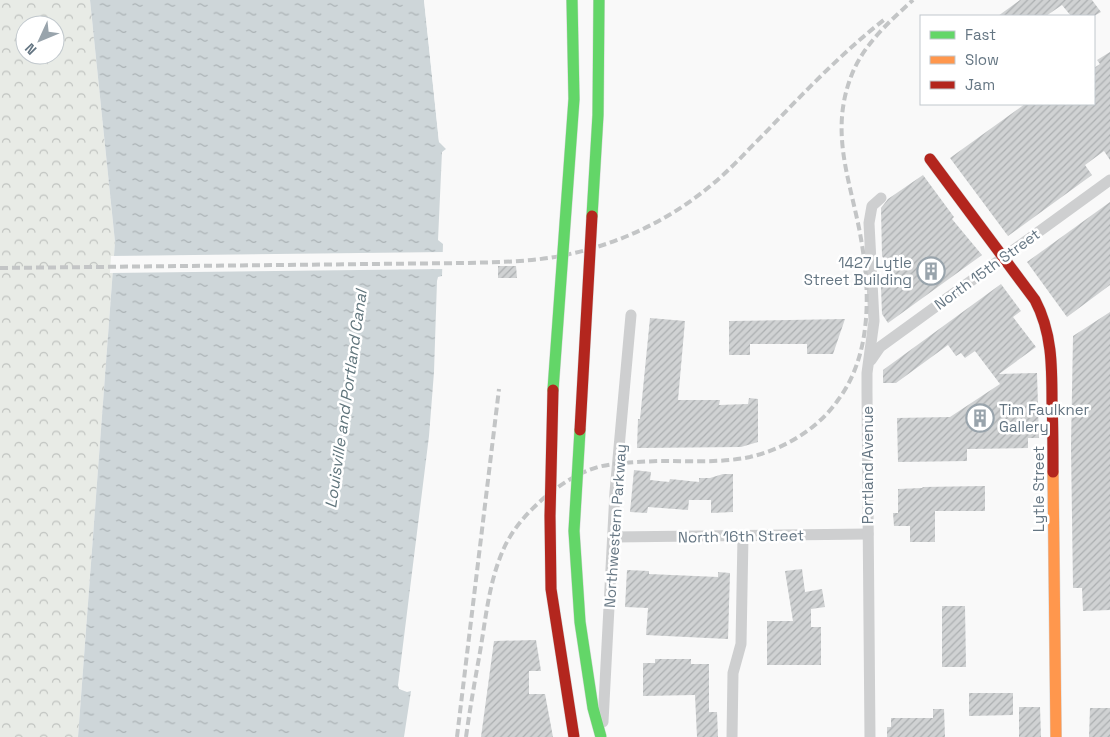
<svg xmlns="http://www.w3.org/2000/svg" width="1110" height="737" font-family="'Space Grotesk',sans-serif">
  <style>
    .forest { fill: url(#forest-crowns); fill-rule: evenodd }
    .water { fill: url(#water-ripples) }
    .pier { fill: #f9f9f9 }
    .building { fill: url(#building-hatch) }
    .lines { fill: none; stroke-linecap: round; stroke-linejoin: round }
    .slow-casing { stroke: #d5d6d7; stroke-width: 12 }
    .jam-casing { stroke: #d5d6d7; stroke-width: 12 }
    .street { stroke: #cecfd0; stroke-width: 11 }
    .slow { stroke: #ff974d; stroke-width: 11 }
    .jam { stroke: #b3261e; stroke-width: 11 }
    .rail { stroke: #c3c5c6; stroke-width: 4; stroke-dasharray: 8 4; stroke-linecap: butt }
    .fast-bridge-casing { stroke: #d5d6d6; stroke-width: 12; stroke-linecap: butt }
    .jam-bridge-casing { stroke: #d5d6d6; stroke-width: 12; stroke-linecap: butt }
    .fast-bridge { stroke: #63d668; stroke-width: 11 }
    .jam-bridge { stroke: #b3261e; stroke-width: 11 }
    .labels { text-anchor: middle; dominant-baseline: central; stroke-width: 5; stroke-linejoin: round; paint-order: stroke }
    .poi-label { font-size: 15px; fill: #657683; stroke: #fff; text-anchor: end }
    .street-label { font-size: 15px; fill: #657683; stroke: #fff }
    .water-label { font-size: 16px; font-style: italic; fill: #60757c; stroke: #fff }
  </style>
  <defs>
    <pattern id="forest-crowns" width="20" height="18" patternUnits="userSpaceOnUse" patternTransform="scale(1.25)"><rect width="20" height="18" fill="#e8ebe6"/><path d="M2 6a3 3 0 1 1 6 0M12 15a3 3 0 1 1 6 0" fill="none" stroke="#c0c3c0"/></pattern>
    <pattern id="water-ripples" width="26" height="14" patternUnits="userSpaceOnUse" patternTransform="scale(1.25)"><rect width="26" height="14" fill="#ced6d9"/><path d="M2 4q2-2 4 0t4 0M15 11q2-2 4 0t4 0" fill="none" stroke="#abb2b5"/></pattern>
    <pattern id="building-hatch" width="6" height="6" patternUnits="userSpaceOnUse" patternTransform="scale(1.25)"><rect width="6" height="6" fill="#d0d2d3"/><path d="M-1 1l2-2M0 6l6-6M5 7l2-2" fill="none" stroke="#acafb1"/></pattern>
  </defs>
  <rect width="100%" height="100%" fill="#f9f9f9"/>
  <path class="forest" d="M0,0H90L115,242L78,737H0ZM25,25H55V55H25Z"/>
  <polygon class="water" points="90,0 424,0 439,142 446,149 442,152 438,240 443,244 442,276 438,277 437,281 434,372 429,436 398,685 399,689 407,692 411,691 404,737 78,737 115,242"/>
  <g class="pier">
    <polygon points="424,0 426,0 442,141 448,146 446,146 439,142"/>
    <polygon points="445,252 445,269 110,273 111,256"/>
  </g>
  <g class="building">
    <polygon points="1020,0 1092,0 1101,12 1094,16 1071,16 1062,5 1046,16 998,16"/>
    <polygon points="1110,52 1110,160 1104,151 1085,165 1092,175 1008,236 950,158 1025,104 1094,104 1094,68 1100,64 1097,60"/>
    <polygon points="923,175 954,217 952,219 982,255 888,323 882,314 881,287 895,277 882,256 881,208 888,199"/>
    <polygon points="1110,202 1110,285 1067,317 1027,262"/>
    <polygon points="498,266 516,266 517,278 498,278"/>
    <polygon points="1001,284 1021,311 1013,317 1036,347 999,374 1037,373 1039,438 1028,438 1028,448 967,449 967,461 898,462 897,418 950,417 1000,384 975,351 965,358 961,353 956,356 948,345 896,383 883,383 883,370"/>
    <polygon points="1110,312 1110,610 1083,611 1082,588 1073,588 1071,446 1073,336"/>
    <polygon points="650,318 685,321 678,400 720,400 719,405 748,404 749,398 758,399 758,442 741,447 637,448 638,419 640,419"/>
    <polygon points="845,319 833,354 807,354 807,344 750,344 750,355 729,355 729,321"/>
    <polygon points="634,470 651,472 650,480 669,482 670,479 699,482 699,478 710,478 723,474 733,474 733,512 711,513 711,500 689,500 688,510 648,507 647,513 630,512"/>
    <polygon points="985,486 985,511 935,511 935,542 910,542 910,526 894,526 893,513 898,513 898,489 922,488 923,487"/>
    <polygon points="802,569 805,592 822,589 825,607 811,609 811,627 821,627 821,665 767,665 767,621 793,621 785,571"/>
    <polygon points="627,570 649,571 649,574 718,577 718,572 730,573 728,639 646,635 648,608 625,607"/>
    <polygon points="942,606 965,606 966,667 942,667"/>
    <polygon points="536,640 541,671 529,671 529,694 545,694 553,737 481,737 494,641"/>
    <polygon points="655,659 691,659 691,664 709,664 709,712 717,712 718,737 697,737 695,695 643,696 643,663 655,663"/>
    <polygon points="969,693 1013,693 1013,715 969,716"/>
    <polygon points="1019,707 1040,707 1041,737 1019,737"/>
    <polygon points="1090,708 1110,708 1110,737 1089,737"/>
    <polygon points="933,709 944,709 945,737 887,737 887,727 891,727 891,718 933,718"/>
  </g>
  <g class="lines">
    <g class="slow-casing">
      <polyline id="slow" points="1053,472 1056,737"/>
    </g>
    <g class="jam-casing">
      <path id="jam" d="M930,159L1035,300C1052,332 1052,366 1052,402C1053,425 1053,448 1053,472"/>
    </g>
    <g class="street">
      <polyline points="871,360 880,347 1110,180"/>
      <polyline points="613,537 868,534"/>
      <polyline points="603,722 615,492 631,315"/>
      <polyline points="732,737 733,673 741,644 743,536"/>
      <polyline points="870,737 867,393 867,373 874,321 869,223 872,206 881,198"/>
    </g>
    <use href="#slow" class="slow"/>
    <use href="#jam" class="jam"/>
    <g class="rail">
      <path d="M0,268L464,263C501,262 538,262 574,253C623,242 670,219 709,187C728,172 744,154 761,137C801,96 840,54 885,19"/>
      <polyline points="457,737 499,389"/>
      <path d="M466,737C470,708 475,680 480,652C486,617 489,581 504,548C513,528 529,511 545,497C561,484 578,473 598,467C618,462 638,462 659,461C689,461 721,463 750,457C784,449 818,429 838,400C874,352 870,284 859,228C848,174 830,129 852,74C864,44 890,21 913,0"/>
    </g>
    <g class="fast-bridge-casing">
      <g id="fast-bridge">
        <polyline points="592,216 598,115 599,0"/>
        <polyline points="553,390 574,99 572,0"/>
        <polyline points="580,430 574,531 580,622 593,708 601,737"/>
      </g>
    </g>
    <g class="jam-bridge-casing">
      <g id="jam-bridge">
        <polyline points="553,390 550,516 551,589 574,737"/>
        <polyline points="580,430 592,216"/>
      </g>
    </g>
    <use href="#fast-bridge" class="fast-bridge"/>
    <use href="#jam-bridge" class="jam-bridge"/>
  </g>
  <defs>
    <g id="building-ring" transform="scale(1.4375)"><circle r="9.5" fill="#fff" stroke="#99a4ac" stroke-width="1.5"/><path d="M-4-6H4V6H1V3H-1V6H-4ZM-2.5-4.3h1.7v1.8h-1.7ZM.8-4.3h1.7v1.8H.8ZM-2.5-1h1.7V.8h-1.7ZM.8-1h1.7V.8H.8Z" fill="#99a4ac"/></g>
  </defs>
  <g fill-rule="evenodd">
    <use href="#building-ring" x="931" y="271"/>
    <use href="#building-ring" x="980" y="418"/>
  </g>
  <g class="labels">
    <g class="poi-label">
      <text x="912" y="262">1427 Lytle<tspan x="912" dy="17">Street Building</tspan></text>
      <text x="999" y="409" text-anchor="start">Tim Faulkner<tspan x="999" dy="17">Gallery</tspan></text>
    </g>
    <g class="street-label">
      <text transform="translate(987 269) rotate(-36)">North 15th Street</text>
      <text transform="translate(867 465) rotate(-90)">Portland Avenue</text>
      <text transform="translate(1038 489) rotate(-90)">Lytle Street</text>
      <text transform="translate(615 526) rotate(-86)">Northwestern Parkway</text>
      <text transform="translate(741 536) rotate(-1)">North 16th Street</text>
    </g>
    <g class="water-label">
      <text transform="translate(346 399) rotate(-82)">Louisville and Portland Canal</text>
    </g>
  </g>
  <rect x="920" y="15" width="175" height="90" fill="#ffffff" stroke="#c1c8cd"/>
  <rect x="930" y="31" width="25" height="8" fill="#63d668" stroke="#c1c8cd"/>
  <text x="965" y="40" font-size="15" fill="#657683">Fast</text>
  <rect x="930" y="56" width="25" height="8" fill="#ff974d" stroke="#c1c8cd"/>
  <text x="965" y="65" font-size="15" fill="#657683">Slow</text>
  <rect x="930" y="81" width="25" height="8" fill="#b3261e" stroke="#c1c8cd"/>
  <text x="965" y="90" font-size="15" fill="#657683">Jam</text>
  <g transform="translate(40 40) rotate(226)"><circle r="24" fill="#ffffff" stroke="#c1c8cd"/>
  <path d="M0-4L9 19L0 12L-9 19Z" fill="#99a4ac"/>
  <text y="-8" font-size="14" font-weight="bold" text-anchor="middle" fill="#657683">N</text>
  </g>
</svg>
